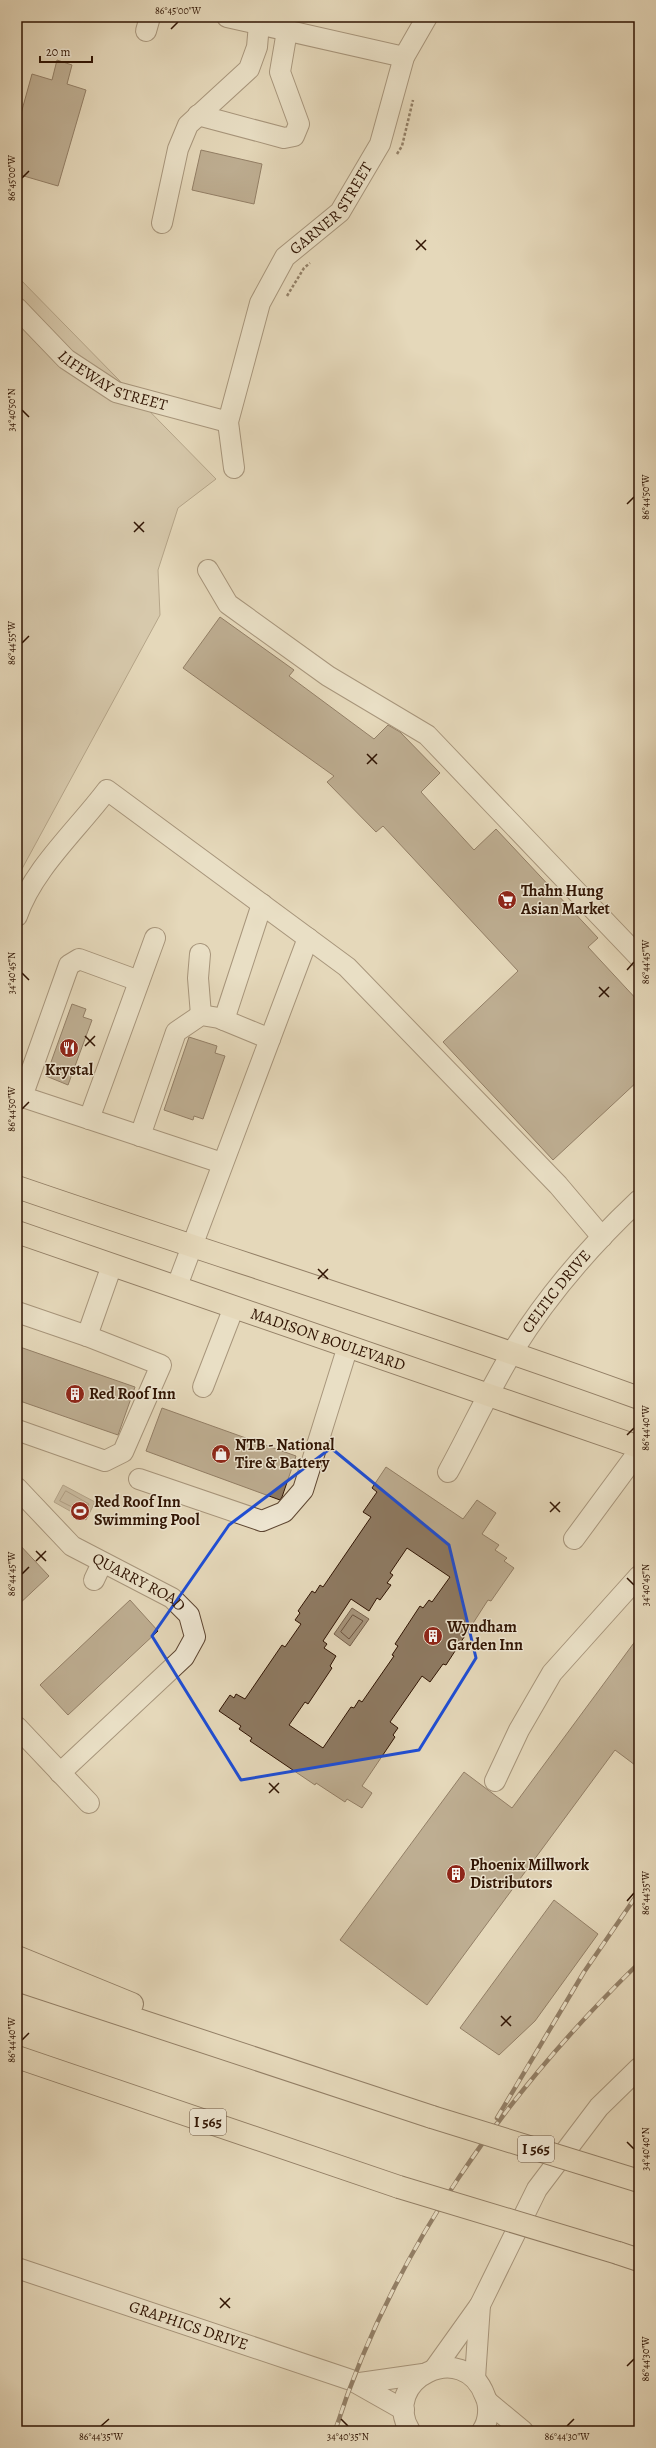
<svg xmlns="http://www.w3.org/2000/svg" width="656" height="2448" font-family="Alegreya,serif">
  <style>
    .green { fill: #c6b79b; stroke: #7b664f }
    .water { fill: #a7957c; stroke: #77614c }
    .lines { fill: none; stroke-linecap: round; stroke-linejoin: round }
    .shore { stroke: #6c5440; stroke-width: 1 }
    .building { fill: #8e7a62; stroke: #301403; fill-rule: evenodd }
    .minor-casing { stroke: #5d4531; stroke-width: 22 }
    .major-casing { stroke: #301403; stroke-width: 24 }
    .highway-casing { stroke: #301403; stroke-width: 24 }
    .path { stroke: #301403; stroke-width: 2.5; stroke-dasharray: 3 2; stroke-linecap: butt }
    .minor { stroke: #eee6d2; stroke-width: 20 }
    .major { stroke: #e5d8ba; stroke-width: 22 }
    .highway { stroke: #e5d8ba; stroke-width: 22 }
    .rail-casing { stroke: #301403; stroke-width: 4.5 }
    .rail { stroke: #eee6d2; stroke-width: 3; stroke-dasharray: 9; stroke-linecap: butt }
    .highway-bridge-casing { stroke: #301403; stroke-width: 24; stroke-linecap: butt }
    .highway-bridge { stroke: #e5d8ba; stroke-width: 22 }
    .marked { fill: none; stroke: #1d4ed8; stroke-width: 3; stroke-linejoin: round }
    .ticks { fill: none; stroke: #301403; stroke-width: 1.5 }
    .labels { text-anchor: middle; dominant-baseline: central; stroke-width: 3; stroke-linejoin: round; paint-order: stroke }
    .shield { fill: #eee6d2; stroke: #695341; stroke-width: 1 }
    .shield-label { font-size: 15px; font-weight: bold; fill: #301403 }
    .street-label { font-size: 16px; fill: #301403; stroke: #eee6d2 }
    .poi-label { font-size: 16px; font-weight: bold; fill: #301403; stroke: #eee6d2; text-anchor: start }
    .neatline { fill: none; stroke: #301403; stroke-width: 1.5 }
    .ticks-label { font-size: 10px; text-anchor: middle; fill: #301403 }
  </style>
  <rect width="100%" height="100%" fill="#e5d8ba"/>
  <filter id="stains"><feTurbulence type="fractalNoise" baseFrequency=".005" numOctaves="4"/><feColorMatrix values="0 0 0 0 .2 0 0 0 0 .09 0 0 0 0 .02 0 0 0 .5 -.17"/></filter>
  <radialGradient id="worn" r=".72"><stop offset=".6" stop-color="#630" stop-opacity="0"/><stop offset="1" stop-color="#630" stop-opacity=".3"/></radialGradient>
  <polygon class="green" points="17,276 216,479 178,508 158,570 160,615 17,878"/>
  <g class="water">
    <polygon points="63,1485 95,1502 86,1520 54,1502"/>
    <polygon points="352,1608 369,1619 350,1646 334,1634"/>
  </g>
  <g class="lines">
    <g class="shore">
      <polygon points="66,1491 89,1504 84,1513 60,1501"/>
      <polygon points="353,1615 363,1621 349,1639 341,1632"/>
    </g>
  </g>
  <g class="building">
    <polygon points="57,60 72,65 67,84 86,90 58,186 17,174 17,128 32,74 52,80"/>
    <polygon points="201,150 262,164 254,204 192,190"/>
    <polygon points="220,617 294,670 289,676 374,739 388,725 400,732 440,773 421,792 474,850 496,829 598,938 588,947 639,1002 639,1080 553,1160 443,1042 518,971 383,826 376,832 327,782 334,776 183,668"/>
    <polygon points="72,1004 86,1009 83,1017 92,1020 68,1085 46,1076"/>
    <polygon points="189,1037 217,1046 215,1053 225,1056 203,1119 194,1116 193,1120 164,1110"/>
    <polygon points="17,1346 135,1387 118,1435 17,1400"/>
    <polygon points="162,1408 296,1456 282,1497 280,1500 146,1451"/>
    <path d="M386,1467L463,1519L477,1500L496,1513L482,1534L499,1545L495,1550L507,1558L504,1561L514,1568L491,1601L488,1600L446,1665L443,1664L430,1682L422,1676L390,1722L398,1728L393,1735L395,1737L362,1786L372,1793L362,1808L347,1799L345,1802L316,1783L315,1785L250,1741L252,1738L239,1729L241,1726L219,1711L230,1695L234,1698L236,1694L245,1699L282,1645L285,1647L301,1624L295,1620L300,1613L298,1611L312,1591L315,1593L320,1585L323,1587L371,1517L363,1512L377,1492L372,1488ZM407,1548L450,1577L432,1602L429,1600L423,1608L420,1606L395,1644L398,1646L392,1655L394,1656L362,1702L359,1700L354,1708L351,1707L323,1748L289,1725L305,1702L308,1704L332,1668L330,1666L336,1656L324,1648L327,1644L323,1641L351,1599L369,1611L377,1598L380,1600L391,1585L387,1583L393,1575L390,1573Z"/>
    <polygon points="17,1542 49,1576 17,1606"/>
    <polygon points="130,1600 158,1631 68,1715 40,1685"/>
    <polygon points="639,1636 639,1768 615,1750 427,2005 340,1940 464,1772 512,1808"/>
    <polygon points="554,1900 598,1934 535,2021 499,2055 460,2028"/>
  </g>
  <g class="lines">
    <g class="minor-casing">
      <g id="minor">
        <polyline points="227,17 404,57"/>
        <polyline points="146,31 150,17"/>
        <polyline points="198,115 284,138 294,136 299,124 280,72 287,31"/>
        <polyline points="162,223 178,149 188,125 249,69 257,47 259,24"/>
        <path id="s1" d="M17,308L66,359L116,392L228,422"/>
        <path id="s2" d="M234,468L228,422L260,303L285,257L340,212L380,144L404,57L427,17"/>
        <polyline points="208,570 228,604 328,676 427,735 639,957"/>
        <path d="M17,916C33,869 77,830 107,790L347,967L558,1185L602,1237"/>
        <polyline points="200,954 198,978 201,1015"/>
        <polyline points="224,1020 262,904"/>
        <polyline points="17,1095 222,1163"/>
        <polyline points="22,1097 69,965 79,959 139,981"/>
        <polyline points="89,1119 155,938"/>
        <polyline points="140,1136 176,1032 201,1015 219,1018 270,1039"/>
        <polyline points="177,1286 308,938"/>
        <polyline points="17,1312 87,1336 161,1365 123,1452 105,1461 17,1430"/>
        <polyline points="87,1336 112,1265"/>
        <polyline points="203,1387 234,1307"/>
        <path id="s3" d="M448,1472C470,1432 489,1390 513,1351C547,1296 591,1245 639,1200"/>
        <polyline points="139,1479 262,1521 284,1512 303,1490 348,1346"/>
        <path id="s4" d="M17,1488L72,1546L172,1598L189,1615L195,1637L184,1657L60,1773"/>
        <polyline points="574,1539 639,1451"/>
        <polyline points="94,1580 102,1563"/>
        <polyline points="17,1727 89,1803"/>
        <polyline points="495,1781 519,1730 552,1673 639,1576"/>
        <path id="s5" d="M17,2268L351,2380L404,2410"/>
        <polyline points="435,2368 480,2305 537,2189 599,2107 639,2068"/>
        <polyline points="475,2378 480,2305"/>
        <polyline points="360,2383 423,2374"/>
        <polyline points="488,2402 523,2431"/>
        <path d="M410,2431C379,2379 464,2338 485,2396C490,2406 489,2421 482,2431"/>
      </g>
    </g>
    <g class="major-casing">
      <g id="major">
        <path d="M17,1187C224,1258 433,1323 639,1398"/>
        <path id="s6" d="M17,1232L639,1447"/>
      </g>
    </g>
    <g class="highway-casing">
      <g id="highway">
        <polyline points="17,1957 132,2004"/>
        <polyline points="17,1980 432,2117"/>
        <polyline points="17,2057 399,2187"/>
        <polyline points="618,2253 639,2260"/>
      </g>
    </g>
    <g class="path">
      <polyline points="397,154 402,146 413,100"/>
      <polyline points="287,296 304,268 310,263"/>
    </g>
    <use href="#minor" class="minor"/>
    <use href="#major" class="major"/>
    <use href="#highway" class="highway"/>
    <g class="rail-casing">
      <g id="rail">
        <polyline points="497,2118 584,1972 639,1892"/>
        <path d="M335,2431C392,2252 505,2093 639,1963"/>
      </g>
    </g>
    <use href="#rail" class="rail"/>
    <g class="highway-bridge-casing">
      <g id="highway-bridge">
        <polyline points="432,2117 639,2181"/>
        <polyline points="399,2187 618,2253"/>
      </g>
    </g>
    <use href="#highway-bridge" class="highway-bridge"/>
  </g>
  <path d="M0 0H656V2448H0ZM331,1448L449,1545L476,1658L419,1750L241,1780L152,1636L229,1525Z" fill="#e5d8ba" fill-opacity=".55" fill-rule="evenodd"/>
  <path class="marked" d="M331,1448L449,1545L476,1658L419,1750L241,1780L152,1636L229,1525Z"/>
  <path class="ticks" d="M171,29L178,22M22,178L29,171M416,240L426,250M416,250L426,240M22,410L29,417M627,504L634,497M134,522L144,532M134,532L144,522M22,643L29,636M367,754L377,764M367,764L377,754M627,970L634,962M22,973L29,980M599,987L609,997M599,997L609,987M85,1036L95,1046M85,1046L95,1036M22,1109L29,1102M318,1269L328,1279M318,1279L328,1269M627,1435L634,1428M550,1502L560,1512M550,1512L560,1502M36,1551L46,1561M36,1561L46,1551M22,1574L29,1567M627,1578L634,1585M269,1783L279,1793M269,1793L279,1783M627,1901L634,1893M501,2016L511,2026M501,2026L511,2016M22,2040L29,2033M627,2142L634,2149M220,2298L230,2308M220,2308L230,2298M627,2366L634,2359M341,2419L348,2426M101,2426L109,2419M567,2426L574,2419"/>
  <defs>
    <g id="supermarket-disc" transform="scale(1)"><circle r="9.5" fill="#8f2418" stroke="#eee6d2"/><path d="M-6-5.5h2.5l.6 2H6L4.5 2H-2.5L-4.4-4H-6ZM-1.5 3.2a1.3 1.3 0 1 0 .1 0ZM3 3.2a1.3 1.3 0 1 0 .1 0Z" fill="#fff"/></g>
    <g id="restaurant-disc" transform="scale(1)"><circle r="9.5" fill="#8f2418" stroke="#eee6d2"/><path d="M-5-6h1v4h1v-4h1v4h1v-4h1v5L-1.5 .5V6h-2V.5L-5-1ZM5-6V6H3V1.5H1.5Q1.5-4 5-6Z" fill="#fff"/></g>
    <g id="building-disc" transform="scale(1)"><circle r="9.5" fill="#8f2418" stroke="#eee6d2"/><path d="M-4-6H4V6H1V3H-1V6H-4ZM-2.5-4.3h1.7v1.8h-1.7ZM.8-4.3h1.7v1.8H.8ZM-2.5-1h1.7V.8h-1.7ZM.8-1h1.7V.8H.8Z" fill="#fff"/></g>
    <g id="shop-disc" transform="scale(1)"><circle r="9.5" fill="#8f2418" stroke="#eee6d2"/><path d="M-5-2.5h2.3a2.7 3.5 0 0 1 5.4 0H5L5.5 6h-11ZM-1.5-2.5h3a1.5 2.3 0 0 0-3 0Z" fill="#fff"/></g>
    <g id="stadium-disc" transform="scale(1)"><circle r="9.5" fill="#8f2418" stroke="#eee6d2"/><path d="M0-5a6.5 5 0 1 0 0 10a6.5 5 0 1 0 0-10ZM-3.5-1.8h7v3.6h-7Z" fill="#fff"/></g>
  </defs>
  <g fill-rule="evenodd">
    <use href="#supermarket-disc" x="507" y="900"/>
    <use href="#restaurant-disc" x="69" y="1048"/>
    <use href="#building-disc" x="75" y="1394"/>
    <use href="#shop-disc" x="221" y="1454"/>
    <use href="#stadium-disc" x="80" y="1511"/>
    <use href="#building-disc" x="433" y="1636"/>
    <use href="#building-disc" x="456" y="1874"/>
  </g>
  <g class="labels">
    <g class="shield">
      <rect x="190" y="2109" width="36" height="26" rx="3"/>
      <rect x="518" y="2136" width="36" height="26" rx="3"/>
    </g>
    <g class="shield-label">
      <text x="208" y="2122">I 565</text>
      <text x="536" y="2149">I 565</text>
    </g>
    <g class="street-label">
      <text stroke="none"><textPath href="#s2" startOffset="290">GARNER STREET</textPath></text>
      <text stroke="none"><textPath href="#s1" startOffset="123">LIFEWAY STREET</textPath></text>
      <text stroke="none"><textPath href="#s3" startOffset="211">CELTIC DRIVE</textPath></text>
      <text stroke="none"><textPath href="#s6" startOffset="329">MADISON BOULEVARD</textPath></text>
      <text stroke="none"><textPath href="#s4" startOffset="156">QUARRY ROAD</textPath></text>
      <text stroke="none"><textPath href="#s5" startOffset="181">GRAPHICS DRIVE</textPath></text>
    </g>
    <g class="poi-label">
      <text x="521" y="891">Thahn Hung<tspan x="521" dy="18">Asian Market</tspan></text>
      <text x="69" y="1070" text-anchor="middle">Krystal</text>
      <text x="89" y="1394">Red Roof Inn</text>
      <text x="235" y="1445">NTB - National<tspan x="235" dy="18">Tire &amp; Battery</tspan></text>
      <text x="94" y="1502">Red Roof Inn<tspan x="94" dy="18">Swimming Pool</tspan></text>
      <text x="447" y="1627">Wyndham<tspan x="447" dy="18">Garden Inn</tspan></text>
      <text x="470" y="1865">Phoenix Millwork<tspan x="470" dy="18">Distributors</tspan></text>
    </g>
  </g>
  <rect width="656" height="2448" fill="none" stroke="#e5d8ba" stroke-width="44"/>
  <path d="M40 56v6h52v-6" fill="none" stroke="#301403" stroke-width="2"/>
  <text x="46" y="56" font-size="12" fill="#301403" stroke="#eee6d2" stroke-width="3" paint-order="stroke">20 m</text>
  <rect x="22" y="22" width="612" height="2404" class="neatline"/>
  <g class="ticks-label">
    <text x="178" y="14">86°45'00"W</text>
    <text transform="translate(11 178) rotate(-90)" y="4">86°45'00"W</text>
    <text transform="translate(11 410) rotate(-90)" y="4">34°40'50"N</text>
    <text transform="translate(645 497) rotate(-90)" y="4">86°44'50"W</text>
    <text transform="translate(11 643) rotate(-90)" y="4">86°44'55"W</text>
    <text transform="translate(645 962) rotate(-90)" y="4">86°44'45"W</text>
    <text transform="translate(11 973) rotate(-90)" y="4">34°40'45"N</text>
    <text transform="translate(11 1109) rotate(-90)" y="4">86°44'50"W</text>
    <text transform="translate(645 1428) rotate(-90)" y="4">86°44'40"W</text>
    <text transform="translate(11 1574) rotate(-90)" y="4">86°44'45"W</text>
    <text transform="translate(645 1585) rotate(-90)" y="4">34°40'45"N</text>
    <text transform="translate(645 1893) rotate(-90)" y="4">86°44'35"W</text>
    <text transform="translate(11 2040) rotate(-90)" y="4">86°44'40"W</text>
    <text transform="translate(645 2149) rotate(-90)" y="4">34°40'40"N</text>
    <text transform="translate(645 2359) rotate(-90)" y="4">86°44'30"W</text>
    <text x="101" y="2440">86°44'35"W</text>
    <text x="348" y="2440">34°40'35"N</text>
    <text x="567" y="2440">86°44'30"W</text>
  </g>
  <rect width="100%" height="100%" filter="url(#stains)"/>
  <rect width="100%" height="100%" fill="url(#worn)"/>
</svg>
